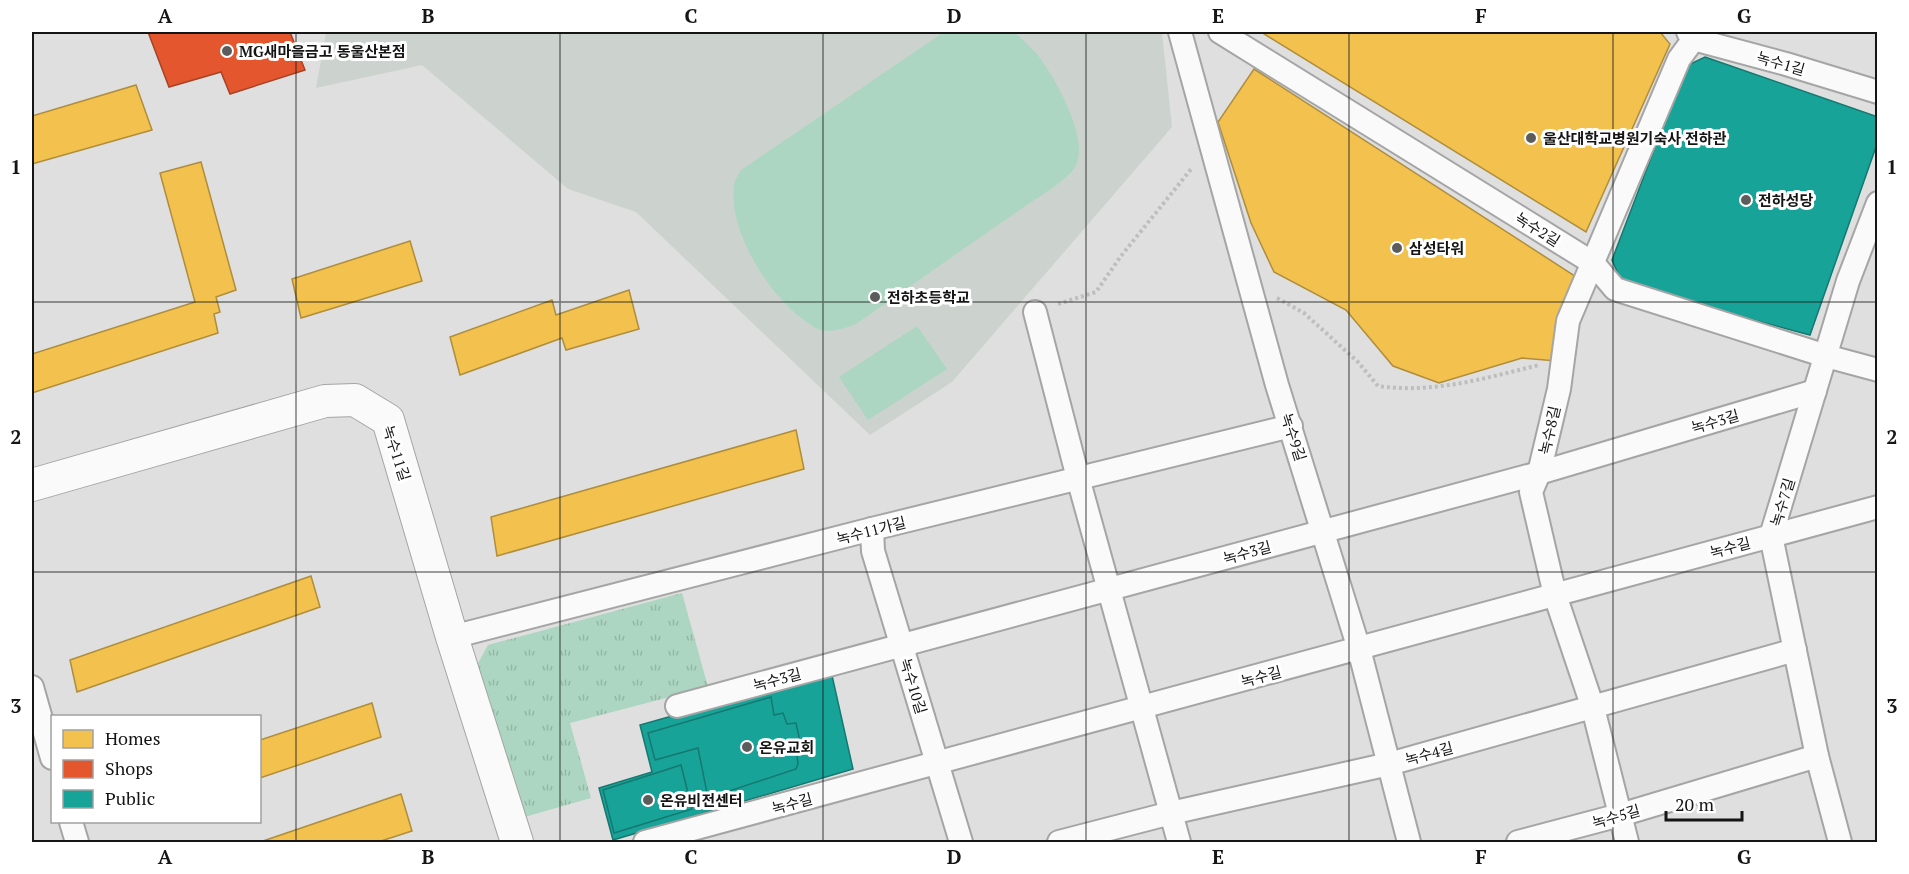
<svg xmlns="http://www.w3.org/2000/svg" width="1909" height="874" font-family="'PT Serif','Noto Sans KR',serif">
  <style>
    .built { fill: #ccd3cf }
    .park { fill: url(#park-tufts) }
    .garden { fill: #acd6c1 }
    .homes { fill: #f2c14e; stroke: #af8d3d; stroke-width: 1.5 }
    .shops { fill: #e4572e; stroke: #a64326; stroke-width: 1.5 }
    .public { fill: #17a398; stroke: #167870; stroke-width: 1.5 }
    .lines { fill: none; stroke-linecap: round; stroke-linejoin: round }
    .street-casing { stroke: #a4a5a4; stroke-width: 26 }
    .secondary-casing { stroke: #a4a5a4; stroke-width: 34 }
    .path { stroke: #bdbebd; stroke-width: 4; stroke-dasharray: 3 3; stroke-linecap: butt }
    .street { stroke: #fafafa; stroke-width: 22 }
    .secondary { stroke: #fafafa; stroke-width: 32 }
    .grid { fill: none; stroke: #141514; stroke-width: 1.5; stroke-opacity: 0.55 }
    .poi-dot { fill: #5b5c5b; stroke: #fff; stroke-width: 2 }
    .labels { text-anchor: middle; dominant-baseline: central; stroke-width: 6; stroke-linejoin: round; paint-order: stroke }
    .poi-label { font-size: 15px; font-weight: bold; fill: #141514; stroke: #fff; text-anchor: start }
    .street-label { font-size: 15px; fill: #141514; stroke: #fff }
    .neatline { fill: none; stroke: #141514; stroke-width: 2 }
    .grid-label { font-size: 20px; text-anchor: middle; font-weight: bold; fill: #141514 }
  </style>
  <defs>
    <pattern id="park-tufts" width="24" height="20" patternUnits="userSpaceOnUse" patternTransform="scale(1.5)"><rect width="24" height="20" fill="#acd6c1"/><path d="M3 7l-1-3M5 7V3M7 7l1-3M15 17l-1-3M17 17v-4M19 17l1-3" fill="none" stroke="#93b7a5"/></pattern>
  </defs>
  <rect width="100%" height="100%" fill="#dedfde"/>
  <polygon class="built" points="326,32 1162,32 1172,127 952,382 870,435 636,212 568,189 422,65 316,88"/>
  <polygon class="park" points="682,593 708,687 570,723 591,798 521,818 477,665 488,645"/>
  <g class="garden">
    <path d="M944,32H1014C1022,39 1030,46 1037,54C1054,76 1091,139 1075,167C1069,179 1034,200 1021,209C966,247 911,286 856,324C847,328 829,333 820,330C816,329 812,325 808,323C771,299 728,232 734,186C734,181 738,175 741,170Z"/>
    <polygon points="917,326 947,369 868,420 839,377"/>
  </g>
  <g class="homes">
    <polygon points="1261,32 1660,32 1670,44 1586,232"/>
    <polygon points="1254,69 1578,278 1557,361 1522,358 1439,383 1393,366 1346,310 1274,272 1251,223 1218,122"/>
    <polygon points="136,85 152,130 32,164 32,116"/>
    <polygon points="201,162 236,290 216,297 220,312 214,314 218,333 32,393 32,354 195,302 160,173"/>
    <polygon points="410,241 422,281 301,318 292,279"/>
    <polygon points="629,290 639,329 566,350 562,338 460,375 450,337 552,300 556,315"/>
    <polygon points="796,430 804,469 497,556 491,517"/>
    <polygon points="311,576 320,607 77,692 70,660"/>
    <polygon points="372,703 381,737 260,778 260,740"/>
    <polygon points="401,794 412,831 378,842 260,842"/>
  </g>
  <polygon class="shops" points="148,32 290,32 305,70 230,94 221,72 169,87"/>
  <g class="public">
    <polygon points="1705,57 1878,117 1878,141 1810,335 1623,285 1612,260 1686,66"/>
    <polygon points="831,671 853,769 613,840 599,788 652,772 640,725"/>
    <polygon points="771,697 774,715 783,713 787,724 796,723 802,751 797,755 798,764 796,769 708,798 698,748 655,760 648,733"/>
    <polygon points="681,765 692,809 614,833 603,790"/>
  </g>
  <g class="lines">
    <g class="street-casing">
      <g id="street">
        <polyline points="1180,32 1277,385 1359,649 1409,842"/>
        <polyline points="1220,32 1593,263 1615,289 1826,356 1878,370"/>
        <polyline points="1688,32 1693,39 1786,64 1878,92"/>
        <polyline points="1035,312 1078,478 1179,842"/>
        <polyline points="872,529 873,551 961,842"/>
        <polyline points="452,637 872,529 1291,426"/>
        <polyline points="32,687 52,758"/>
        <polyline points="677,706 1539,473 1815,391"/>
        <polyline points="71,822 77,842"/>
        <polyline points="645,842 1878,507"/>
        <polyline points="1059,842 1171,813 1389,764 1795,650"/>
        <polyline points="1518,842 1620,815 1817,756"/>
        <polyline points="1627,842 1593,708 1555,595 1531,492 1539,473 1559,389 1568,321 1679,59 1699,32"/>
        <polyline points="1840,842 1817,756 1771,536 1848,281 1878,203"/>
      </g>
    </g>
    <g class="secondary-casing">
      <polyline id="secondary" points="32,485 325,401 355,400 388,420 452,637 517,842"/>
    </g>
    <g class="path">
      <path d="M1277,298L1304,313L1358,362L1378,386C1433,394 1486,378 1539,365"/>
      <polyline points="1058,304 1096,292 1121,256 1192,168"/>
    </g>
    <use href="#street" class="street"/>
    <use href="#secondary" class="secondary"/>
  </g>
  <path class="grid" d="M296,32V842M560,32V842M823,32V842M1086,32V842M1349,32V842M1613,32V842M32,302H1878M32,572H1878"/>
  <g class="poi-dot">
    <circle cx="227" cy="51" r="6"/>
    <circle cx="1531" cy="138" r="6"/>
    <circle cx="1746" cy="200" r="6"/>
    <circle cx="1397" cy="248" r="6"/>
    <circle cx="875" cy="297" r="6"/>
    <circle cx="747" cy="747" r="6"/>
    <circle cx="648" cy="800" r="6"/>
  </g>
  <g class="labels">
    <g class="poi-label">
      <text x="239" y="51">MG새마을금고 동울산본점</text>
      <text x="1543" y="138">울산대학교병원기숙사 전하관</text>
      <text x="1758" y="200">전하성당</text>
      <text x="1409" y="248">삼성타워</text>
      <text x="887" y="297">전하초등학교</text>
      <text x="759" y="747">온유교회</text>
      <text x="660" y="800">온유비전센터</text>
    </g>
    <g class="street-label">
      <text transform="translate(1781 63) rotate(16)">녹수1길</text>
      <text transform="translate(1538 229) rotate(32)">녹수2길</text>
      <text transform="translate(1715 421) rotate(-16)">녹수3길</text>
      <text transform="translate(1549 430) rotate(-77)">녹수8길</text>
      <text transform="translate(1294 437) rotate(72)">녹수9길</text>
      <text transform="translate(397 453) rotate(72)">녹수11길</text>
      <text transform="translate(1782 502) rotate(-73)">녹수7길</text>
      <text transform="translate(871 530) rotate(-14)">녹수11가길</text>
      <text transform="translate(1730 547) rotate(-15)">녹수길</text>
      <text transform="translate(1247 552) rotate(-15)">녹수3길</text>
      <text transform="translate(1261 676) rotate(-15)">녹수길</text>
      <text transform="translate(777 679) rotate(-15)">녹수3길</text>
      <text transform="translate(914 686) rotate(73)">녹수10길</text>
      <text transform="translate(1429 753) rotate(-15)">녹수4길</text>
      <text transform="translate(792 803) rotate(-15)">녹수길</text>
      <text transform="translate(1616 816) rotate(-16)">녹수5길</text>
    </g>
  </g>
  <rect width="1909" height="874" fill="none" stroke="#ffffff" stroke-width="66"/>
  <rect x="51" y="715" width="210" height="108" fill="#ffffff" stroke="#a1a1a1" stroke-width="1.5"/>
  <rect x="63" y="730" width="30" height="18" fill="#f2c14e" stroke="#a1a1a1" stroke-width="1.5"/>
  <text x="105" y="745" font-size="18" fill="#141514">Homes</text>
  <rect x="63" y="760" width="30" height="18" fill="#e4572e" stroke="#a1a1a1" stroke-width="1.5"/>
  <text x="105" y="775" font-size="18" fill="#141514">Shops</text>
  <rect x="63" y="790" width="30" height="18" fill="#17a398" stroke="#a1a1a1" stroke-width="1.5"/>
  <text x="105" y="805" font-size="18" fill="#141514">Public</text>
  <path d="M1666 811v9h76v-9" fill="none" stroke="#141514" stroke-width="3"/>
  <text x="1675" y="811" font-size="18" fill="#141514" stroke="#ffffff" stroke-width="4.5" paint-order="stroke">20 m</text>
  <rect x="33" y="33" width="1843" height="808" class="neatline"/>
  <g class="grid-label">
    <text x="165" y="23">A</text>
    <text x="428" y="23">B</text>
    <text x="691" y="23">C</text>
    <text x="954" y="23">D</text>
    <text x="1218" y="23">E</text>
    <text x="1481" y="23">F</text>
    <text x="1744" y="23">G</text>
    <text x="16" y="174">1</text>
    <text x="1892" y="174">1</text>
    <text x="16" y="444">2</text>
    <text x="1892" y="444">2</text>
    <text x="16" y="713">3</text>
    <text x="1892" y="713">3</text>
    <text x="165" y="864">A</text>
    <text x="428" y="864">B</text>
    <text x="691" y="864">C</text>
    <text x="954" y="864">D</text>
    <text x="1218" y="864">E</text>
    <text x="1481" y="864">F</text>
    <text x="1744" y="864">G</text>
  </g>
</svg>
